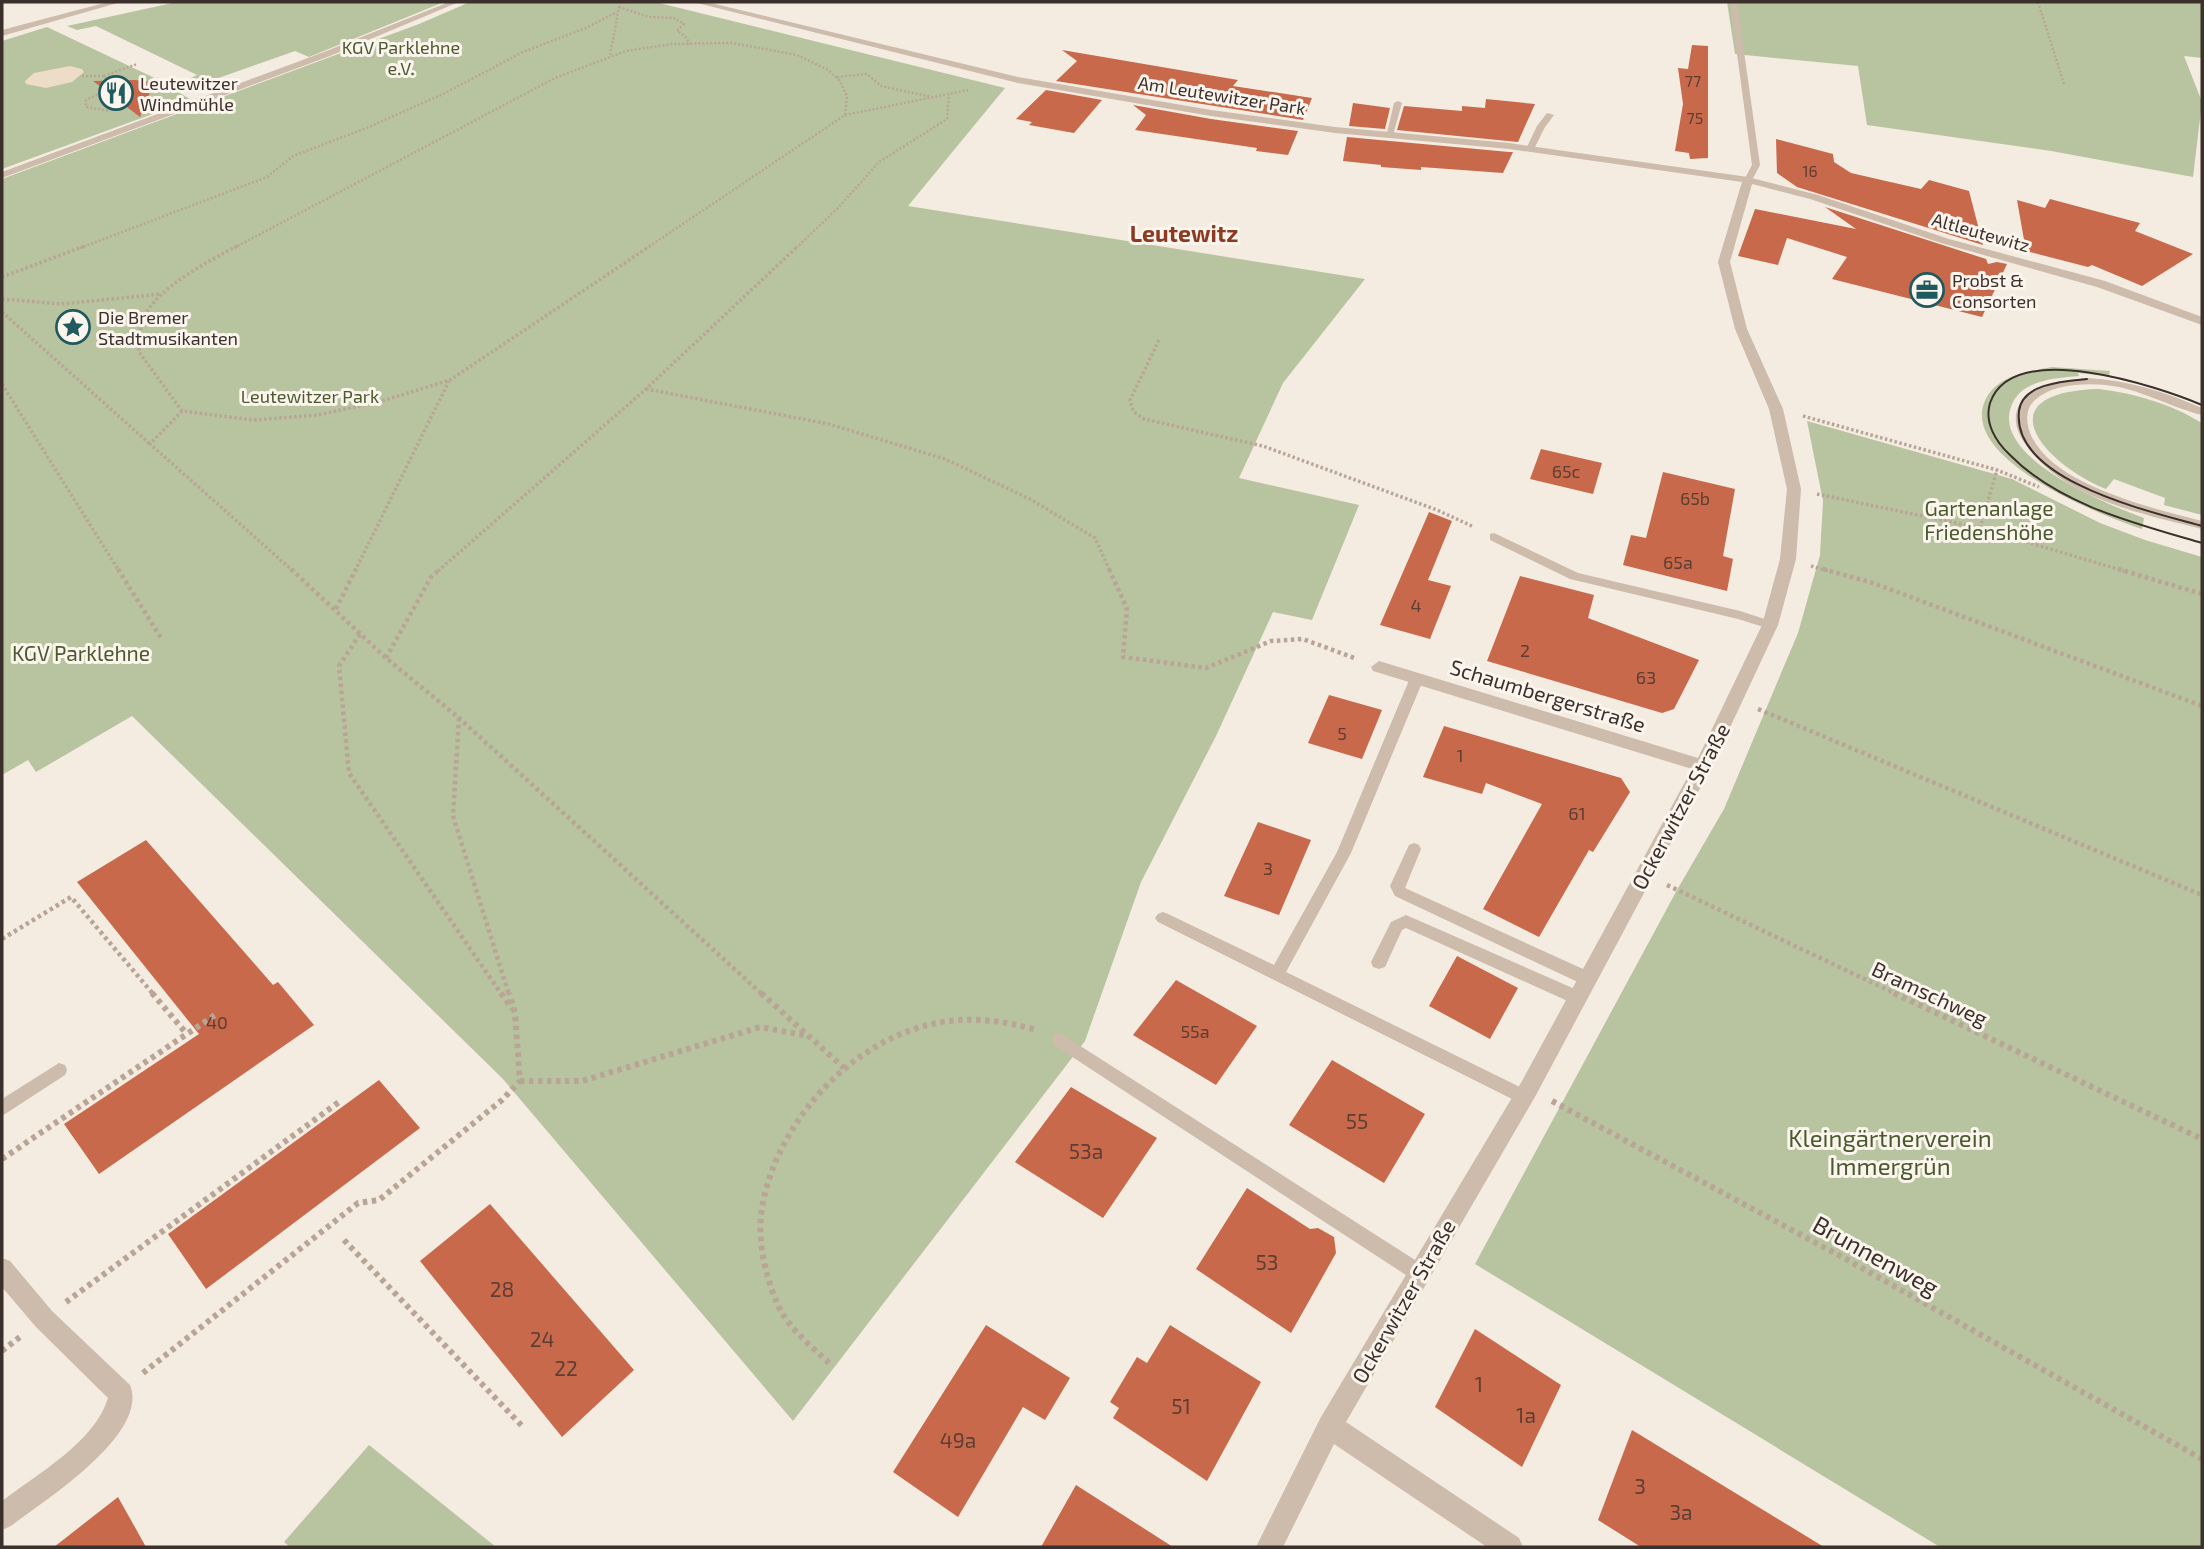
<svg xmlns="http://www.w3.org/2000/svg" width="2204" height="1549" font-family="'Exo 2',sans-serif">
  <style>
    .green { fill: #b8c4a0 }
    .plaza { fill: #ecdcc8 }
    .building { fill: #c8694b }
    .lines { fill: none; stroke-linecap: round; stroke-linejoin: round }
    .path-far3 { stroke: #b9a596; stroke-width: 2.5; stroke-dasharray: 2 2; stroke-linecap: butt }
    .path-far2 { stroke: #b9a596; stroke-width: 3.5; stroke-dasharray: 2.5 2.5; stroke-linecap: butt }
    .path-far1 { stroke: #b9a596; stroke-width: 4.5; stroke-dasharray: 3.5 3.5; stroke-linecap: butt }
    .path { stroke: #b9a596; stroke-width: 6; stroke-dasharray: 4.5 4.5; stroke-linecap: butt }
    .lane { fill: #cdbbac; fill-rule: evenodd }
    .street { fill: #cdbbac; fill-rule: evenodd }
    .tram { stroke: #3b302b; stroke-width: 2 }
    .labels { text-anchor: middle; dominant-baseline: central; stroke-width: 6; stroke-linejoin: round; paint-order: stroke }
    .far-number-label { font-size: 16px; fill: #5e3e33 }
    .far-park-label { font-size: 18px; fill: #4a5a2e; stroke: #fbf5ee }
    .far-poi-label { font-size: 18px; fill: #3b302b; stroke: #fbf5ee; text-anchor: start }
    .far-street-label { font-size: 18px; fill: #3b302b; stroke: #fbf5ee }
    .number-label { font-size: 18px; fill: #5e3e33 }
    .park-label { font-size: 21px; fill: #4a5a2e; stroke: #fbf5ee }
    .street-label { font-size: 21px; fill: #3b302b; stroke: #fbf5ee }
    .near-number-label { font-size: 21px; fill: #5e3e33 }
    .far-district-label { font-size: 23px; font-weight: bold; fill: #8c3b22; stroke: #fbf5ee }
    .near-park-label { font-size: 24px; fill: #4a5a2e; stroke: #fbf5ee }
    .near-street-label { font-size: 24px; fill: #3b302b; stroke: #fbf5ee }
  </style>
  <rect width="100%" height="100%" fill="#f4ebe1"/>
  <g class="green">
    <polygon points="177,2 444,2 309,57 295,51 193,87 182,83 197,75 96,26 77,30 67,26"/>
    <polygon points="470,2 655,2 1005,88 908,206 1365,279 1283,383 1239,478 1359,505 1312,620 1273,612 1216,736 1141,882 1085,1041 793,1421 503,1079 132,716 36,772 28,760 2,775 2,179 419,24"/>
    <polygon points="1727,2 2202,2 2202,58 2184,56 2202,102 2193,177 2051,151 1867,125 1858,66 1735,54"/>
    <polygon points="47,27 163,82 191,100 2,169 2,41"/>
    <path d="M2052,367L2110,371L2109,376L2078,373L2079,376C2055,378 2020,380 2011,407C1992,459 2111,506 2144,518L2142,529C2102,516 1963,461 1984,403C1995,375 2027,372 2052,367Z"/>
    <path d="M2099,389C2136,394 2169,403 2202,423V515L2164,505L2165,498L2114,479L2106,489C2039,461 1985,392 2099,389Z"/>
    <polygon points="1807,421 2012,479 2100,523 2145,540 2202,557 2202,1547 1940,1547 1475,1264 1677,890 1724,809 1798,633 1820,555 1823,501"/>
    <polygon points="369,1445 496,1547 290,1547 284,1542"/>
  </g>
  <polygon class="plaza" points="70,66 82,69 84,72 72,82 46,88 26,84 25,81 34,73"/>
  <g class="building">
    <polygon points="1692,45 1708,46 1708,158 1690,159 1689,153 1675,151 1683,104 1678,68 1688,69"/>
    <polygon points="1062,50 1238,80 1233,86 1312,98 1303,120 1056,81 1077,61"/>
    <polygon points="135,80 154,82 140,117 93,81"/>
    <polygon points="1046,90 1102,100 1074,133 1029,125 1032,122 1016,119"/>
    <polygon points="1486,99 1535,104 1518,142 1397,130 1404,106 1462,111 1462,106 1485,108"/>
    <polygon points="1353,103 1390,108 1385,129 1349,126"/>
    <polygon points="1133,105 1211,119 1298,131 1288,155 1256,151 1257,148 1135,130 1146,115"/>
    <polygon points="1347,137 1509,152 1513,152 1503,173 1421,167 1421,170 1381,167 1381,165 1343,161"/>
    <polygon points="1776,139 1833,154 1834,162 1851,173 1921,189 1929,180 1969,191 1983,245 1797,187 1777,173"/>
    <polygon points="2050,199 2140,223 2135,231 2193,254 2142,286 2092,265 2088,267 2026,251 2017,200 2045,208"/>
    <polygon points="1825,207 1986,259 1988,264 1997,262 2007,264 1982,317 1832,279 1847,257 1787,238 1778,265 1738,256 1755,209 1856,229"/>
    <polygon points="1541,449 1602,463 1593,494 1530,479"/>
    <polygon points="1663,472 1735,489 1723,556 1733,559 1727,591 1623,565 1631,535 1646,538"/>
    <polygon points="1429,512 1452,521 1428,580 1451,586 1430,639 1380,625"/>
    <polygon points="1520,576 1594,595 1588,618 1699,660 1674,709 1662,713 1487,661"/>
    <polygon points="1329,695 1382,710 1362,759 1308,743"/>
    <polygon points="1444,726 1621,778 1630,792 1593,852 1589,850 1539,937 1483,909 1542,804 1486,783 1482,794 1423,777"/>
    <polygon points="1258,822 1311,840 1279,915 1224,896"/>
    <polygon points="146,840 273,985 278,982 314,1025 99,1174 64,1124 199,1034 77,882"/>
    <polygon points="1457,956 1518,988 1490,1039 1429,1006"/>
    <polygon points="1176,980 1257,1026 1216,1085 1133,1035"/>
    <polygon points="1332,1060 1425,1114 1384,1183 1289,1125"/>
    <polygon points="379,1080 420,1128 206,1289 168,1234"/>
    <polygon points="1071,1087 1157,1138 1103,1218 1015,1162"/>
    <polygon points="1247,1188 1310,1229 1318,1228 1334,1237 1336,1253 1291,1333 1196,1269"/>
    <polygon points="490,1204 634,1370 562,1437 420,1261"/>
    <polygon points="986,1325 1070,1378 1045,1420 1023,1407 958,1517 893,1472"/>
    <polygon points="1170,1325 1261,1382 1207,1481 1113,1418 1119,1408 1110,1402 1137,1357 1147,1363"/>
    <polygon points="1475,1329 1561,1385 1522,1467 1435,1407"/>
    <polygon points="1632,1430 1824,1547 1641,1547 1598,1520"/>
    <polygon points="1076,1485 1173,1547 1041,1547"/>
    <polygon points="118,1497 146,1547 54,1547"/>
  </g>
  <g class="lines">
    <g class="path-far3">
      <polyline points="2038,2 2064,84"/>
      <polyline points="619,7 649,17 674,18 684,24 677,31 685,36 690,44"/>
      <polyline points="610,55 620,2"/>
      <polyline points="82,76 104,76 112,87 86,100 86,107 110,111"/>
      <polyline points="104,76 137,64"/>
      <polyline points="837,77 867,74 881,86 932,97"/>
      <polyline points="845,115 968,90"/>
      <polyline points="80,248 267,177 293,156 369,127 443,94 523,52 586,28 617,12"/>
      <polyline points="234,248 555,78 626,51 672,44 732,43 797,55 828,70 839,80 847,96 845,115 647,248"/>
      <polyline points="796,248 838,208 879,162 947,119 949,94"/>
    </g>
    <g class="path-far2">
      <path d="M237,246C209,261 155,289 143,319C139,329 140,342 139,352L182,411L253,420L318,415L382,401L450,380L650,246"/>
      <polyline points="2,277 85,246"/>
      <polyline points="2,299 61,304 161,294"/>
      <polyline points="2,312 150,444"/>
      <polyline points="1159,340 1130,400 1133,411 1144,419 1263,446 1437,510 1474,527"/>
      <polyline points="2,384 119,571"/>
      <polyline points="646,389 829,424 945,459 1030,499 1095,538 1110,571"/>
      <polyline points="182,411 150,444 293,571"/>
      <polyline points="1803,416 1997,470 2039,487"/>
      <polyline points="1817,494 1980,528 2124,571"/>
      <polyline points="1980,528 1997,470"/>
      <polyline points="1811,566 1829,571"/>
      <polyline points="355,571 449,381"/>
      <polyline points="438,571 646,389 798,246"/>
    </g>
    <g class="path-far1">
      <polyline points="118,569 161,638"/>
      <polyline points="291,569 386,658 459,718 763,995"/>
      <polyline points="1109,569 1127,609 1123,657 1206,668 1271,641 1303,639 1357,659"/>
      <polyline points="1823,569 1873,583 2202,706"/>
      <polyline points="2118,569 2202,594"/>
      <polyline points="336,609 356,569"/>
      <polyline points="360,634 339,666 349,773 502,995"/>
      <polyline points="386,658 431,577 440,569"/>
      <polyline points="1758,709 2202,895"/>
      <polyline points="459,718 453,816 509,995"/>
      <polyline points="1667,885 1898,995"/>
      <polyline points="2,939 71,897 154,995"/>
    </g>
    <g class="path">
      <polyline points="152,993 186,1033"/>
      <polyline points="501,993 512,1009"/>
      <polyline points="761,993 844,1068"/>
      <polyline points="1894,993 2202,1139"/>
      <polyline points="520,1081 582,1081 760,1027 808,1036"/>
      <polyline points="1552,1101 1844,1258 2202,1459"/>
      <polyline points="2,1159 218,1013"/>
      <polyline points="344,1240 524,1428"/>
      <polyline points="66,1302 339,1102"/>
      <polyline points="2,1351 20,1337"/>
      <path d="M829,1363C810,1345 787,1327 777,1303C766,1277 758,1244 761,1215C772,1127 849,1040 937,1023C971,1016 1004,1021 1037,1030"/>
      <polyline points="143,1373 358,1203 379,1200 502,1100 520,1081 515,1013 509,993"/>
    </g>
    <g class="lane">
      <polygon points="449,2 459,2 330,56 2,178 2,172 324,52"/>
      <polygon points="1730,2 1737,2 1760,165 1751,182 1748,183 1744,180 1752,165"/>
      <polygon points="1398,101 1402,103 1393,135 1386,137 1394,103"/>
      <polygon points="1547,113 1554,115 1545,127 1533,151 1527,151 1526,149 1537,126"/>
      <path d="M2087,378C2128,380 2165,392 2202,408V415C2169,407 2141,389 2106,385C2083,383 2053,384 2035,400C2026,408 2026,419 2029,430C2047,485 2153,508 2202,521V529C2143,514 2064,499 2026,445C2019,435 2013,423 2017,410C2026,384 2063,381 2087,378Z"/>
      <polygon points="1494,533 1578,573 1740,611 1774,622 1776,625 1770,629 1738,619 1570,579 1490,540 1490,534"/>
      <polygon points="1417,673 1424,678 1351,853 1286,972 1530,1092 1532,1097 1530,1102 1524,1105 1158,922 1155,918 1158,914 1163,912 1168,914 1274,965 1337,852 1410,678"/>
      <polygon points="1414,843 1419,845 1421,849 1405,888 1594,974 1596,979 1594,984 1588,986 1582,984 1395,896 1390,886 1409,845"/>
      <polygon points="1406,915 1584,993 1586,998 1584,1003 1578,1005 1572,1003 1406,928 1402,930 1385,967 1379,969 1373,967 1371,962 1391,922"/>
      <polygon points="1060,1033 1426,1267 1428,1273 1426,1279 1419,1282 1412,1279 1054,1045 1052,1040 1054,1035"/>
      <polygon points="59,1063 65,1065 67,1070 65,1075 2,1116 2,1099"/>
    </g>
    <g class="street">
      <polygon points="108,2 121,2 2,36 2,30"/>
      <polygon points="693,2 707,2 1018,77 1211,110 1335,127 1509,143 1748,177 1818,195 1949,239 2105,281 2202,317 2202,325 2097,287 1941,243 1810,199 1752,184 1730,262 1747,329 1783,409 1801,489 1796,559 1778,625 1712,766 1536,1095 1346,1422 1519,1538 1523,1547 1487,1547 1334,1444 1283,1547 1256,1547 1321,1417 1522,1081 1692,769 1373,671 1371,667 1379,661 1698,758 1762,625 1780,559 1787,489 1769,409 1735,329 1718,262 1742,182 1509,149 1335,133 1211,116 1018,83"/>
      <path d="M2,1258L10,1261L52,1311L130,1385C150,1434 44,1501 11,1526L2,1530V1501C37,1474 95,1442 108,1398L36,1327L2,1287Z"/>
    </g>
    <g class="tram">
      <path d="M2087,379C2066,381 2022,383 2019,411C2011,481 2152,512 2202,526"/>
      <path d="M2202,405C2159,387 2013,337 1990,403C1984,423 1996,442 2010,455C2059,505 2137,524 2202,543"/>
    </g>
  </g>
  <defs>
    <g id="restaurant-ring" transform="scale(1.75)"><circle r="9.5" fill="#fbf5ee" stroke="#1f5a5e" stroke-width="1.5"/><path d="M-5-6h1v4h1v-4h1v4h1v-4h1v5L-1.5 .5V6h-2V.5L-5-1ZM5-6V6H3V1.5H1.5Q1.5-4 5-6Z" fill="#1f5a5e"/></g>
    <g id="office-ring" transform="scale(1.75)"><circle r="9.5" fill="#fbf5ee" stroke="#1f5a5e" stroke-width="1.5"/><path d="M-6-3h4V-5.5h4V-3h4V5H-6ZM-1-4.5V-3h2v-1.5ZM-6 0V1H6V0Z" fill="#1f5a5e"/></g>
    <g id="sight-ring" transform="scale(1.75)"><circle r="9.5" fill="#fbf5ee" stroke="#1f5a5e" stroke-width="1.5"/><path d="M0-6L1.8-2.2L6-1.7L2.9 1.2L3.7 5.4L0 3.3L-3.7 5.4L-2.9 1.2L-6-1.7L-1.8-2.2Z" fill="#1f5a5e"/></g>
  </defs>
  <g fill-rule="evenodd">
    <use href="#restaurant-ring" x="116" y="93"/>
    <use href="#office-ring" x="1927" y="290"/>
    <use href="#sight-ring" x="73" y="327"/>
  </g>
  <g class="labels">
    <g class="far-number-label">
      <text x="1693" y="80">77</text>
      <text x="1695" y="117">75</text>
      <text x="1810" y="170">16</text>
    </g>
    <g class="far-park-label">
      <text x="401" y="47">KGV Parklehne<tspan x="401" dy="21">e.V.</tspan></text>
      <text x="310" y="396">Leutewitzer Park</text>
    </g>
    <g class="far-poi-label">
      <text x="140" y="83">Leutewitzer<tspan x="140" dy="21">Windmühle</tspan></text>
      <text x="1952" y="280">Probst &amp;<tspan x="1952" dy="21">Consorten</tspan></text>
      <text x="98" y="317">Die Bremer<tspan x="98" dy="21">Stadtmusikanten</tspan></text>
    </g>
    <g class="far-street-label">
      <text transform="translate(1222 95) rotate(9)">Am Leutewitzer Park</text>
      <text transform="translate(1981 232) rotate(16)">Altleutewitz</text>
    </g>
    <g class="number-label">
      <text x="1566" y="471">65c</text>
      <text x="1695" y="498">65b</text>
      <text x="1678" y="562">65a</text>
      <text x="1416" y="605">4</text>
      <text x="1525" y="650">2</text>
      <text x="1646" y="677">63</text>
      <text x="1342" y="733">5</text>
      <text x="1460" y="755">1</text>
      <text x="1577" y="813">61</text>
      <text x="1268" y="868">3</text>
      <text x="217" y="1022">40</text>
      <text x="1195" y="1031">55a</text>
    </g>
    <g class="park-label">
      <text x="1989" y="507">Gartenanlage<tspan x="1989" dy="24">Friedenshöhe</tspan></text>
      <text x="81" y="652">KGV Parklehne</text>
    </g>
    <g class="street-label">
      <text transform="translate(1548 695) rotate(17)">Schaumbergerstraße</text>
      <text transform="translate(1680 806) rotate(-62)">Ockerwitzer Straße</text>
      <text transform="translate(1930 993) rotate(25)">Bramschweg</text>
      <text transform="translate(1403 1301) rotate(-60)">Ockerwitzer Straße</text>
    </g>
    <g class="near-number-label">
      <text x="1357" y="1120">55</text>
      <text x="1086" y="1150">53a</text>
      <text x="1267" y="1261">53</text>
      <text x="502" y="1288">28</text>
      <text x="542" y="1338">24</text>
      <text x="566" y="1367">22</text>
      <text x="1479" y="1383">1</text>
      <text x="1181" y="1405">51</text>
      <text x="1526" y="1414">1a</text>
      <text x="958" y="1439">49a</text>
      <text x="1640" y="1485">3</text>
      <text x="1681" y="1511">3a</text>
    </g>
    <g class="far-district-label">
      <text x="1184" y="233">Leutewitz</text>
    </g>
    <g class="near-park-label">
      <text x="1890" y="1137">Kleingärtnerverein<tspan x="1890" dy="28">Immergrün</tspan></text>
    </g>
    <g class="near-street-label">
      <text transform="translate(1876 1255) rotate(29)">Brunnenweg</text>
    </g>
  </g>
  <rect width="2204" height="1549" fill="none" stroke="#3b302b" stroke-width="7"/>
</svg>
